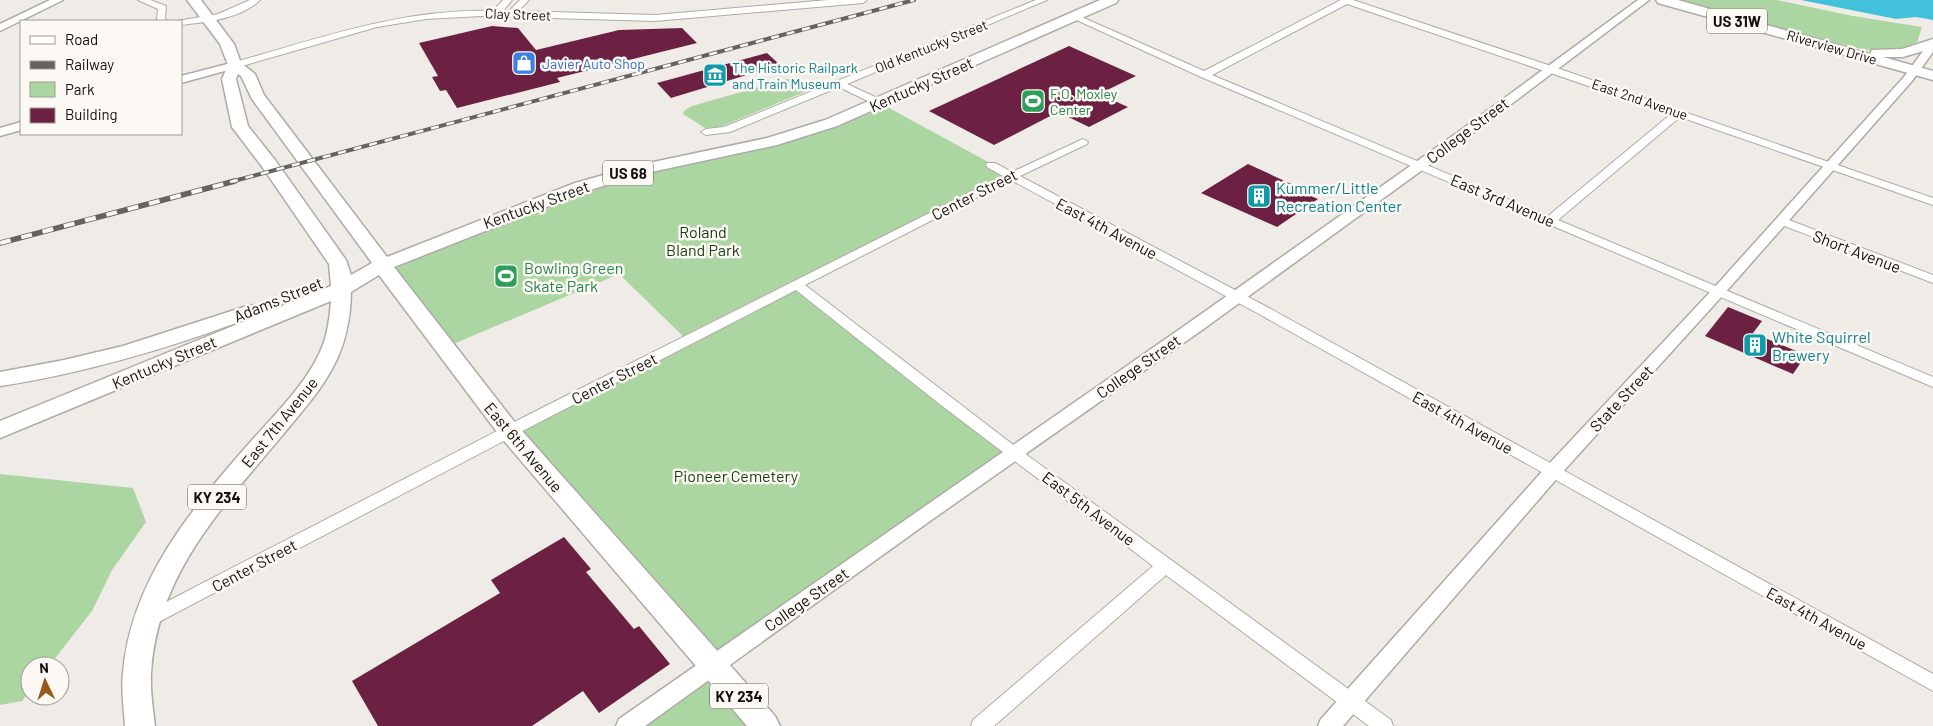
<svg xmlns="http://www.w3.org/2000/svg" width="1933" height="726" font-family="Barlow,sans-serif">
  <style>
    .green { fill: #abd6a1 }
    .water { fill: #43c1da }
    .building { fill: #6c2042 }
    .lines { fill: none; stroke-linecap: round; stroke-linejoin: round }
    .minor-casing { stroke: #aeaba6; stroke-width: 2 }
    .tertiary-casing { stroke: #aeaba6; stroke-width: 3 }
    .primary-casing { stroke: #aeaba6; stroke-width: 3 }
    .minor { fill: #fff; fill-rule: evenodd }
    .tertiary { fill: #fff; fill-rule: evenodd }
    .primary { fill: #fff; fill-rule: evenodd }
    .rail-far1-casing { stroke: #656360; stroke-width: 4 }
    .rail-casing { stroke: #656360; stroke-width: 5.5 }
    .rail-far1 { stroke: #fcf9f4; stroke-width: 2.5; stroke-dasharray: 8; stroke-linecap: butt }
    .rail { stroke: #fcf9f4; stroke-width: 4; stroke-dasharray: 11; stroke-linecap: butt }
    .labels { text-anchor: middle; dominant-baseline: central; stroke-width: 5; stroke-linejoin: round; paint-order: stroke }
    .far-street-label { font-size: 14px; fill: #12110f; stroke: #fcf9f4 }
    .far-shop-label { font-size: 14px; fill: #366cbe; stroke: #fcf9f4; text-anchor: start }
    .far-culture-label { font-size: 14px; fill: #0d838f; stroke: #fcf9f4; text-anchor: start }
    .far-leisure-label { font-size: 14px; fill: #27864d; stroke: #fcf9f4; text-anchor: start }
    .shield { fill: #fcf9f4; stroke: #585754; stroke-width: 1 }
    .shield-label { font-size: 15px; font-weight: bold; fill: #12110f }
    .street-label { font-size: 16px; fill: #12110f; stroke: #fcf9f4 }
    .culture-label { font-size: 16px; fill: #0d838f; stroke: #fcf9f4; text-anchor: start }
    .park-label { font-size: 16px; fill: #183e0f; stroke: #fcf9f4 }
    .leisure-label { font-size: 16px; fill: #27864d; stroke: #fcf9f4; text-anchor: start }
  </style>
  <rect width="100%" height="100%" fill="#efece7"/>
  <g class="green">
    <polygon points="1675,0 1777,0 1853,16 1922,27 1917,42 1899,50 1877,52 1804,36"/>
    <polygon points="787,79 798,80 807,88 807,91 720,127 705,128 683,114 685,110 692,106"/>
    <polygon points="880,103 1012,175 797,284 1015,453 712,666 764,726 628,726 712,666 508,430 687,340 619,274 444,348 382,265 589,184 747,148"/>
    <polygon points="0,474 133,488 146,522 112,570 92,611 49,666 30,666 30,690 22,701 0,705"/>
  </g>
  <polygon class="water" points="1801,0 1933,0 1933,20 1916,17 1896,19"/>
  <g class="building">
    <polygon points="492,26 518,28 536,50 619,30 682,28 697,43 557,78 560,82 457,108 446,90 440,91 432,77 438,76 419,43"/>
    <polygon points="1069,46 1136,76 1099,94 1128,107 1089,127 1058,112 994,145 929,111"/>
    <polygon points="767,53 780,65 671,98 657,83"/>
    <polygon points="1248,164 1302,189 1299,191 1318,199 1277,227 1201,193"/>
    <polygon points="1728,307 1762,321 1753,333 1806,355 1793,374 1705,336"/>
    <polygon points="564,537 591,569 586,572 634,629 639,626 670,664 599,713 583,691 532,726 378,726 352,681 500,593 491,580"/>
  </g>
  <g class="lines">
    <g class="minor-casing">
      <g id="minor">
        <polygon points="138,0 150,0 166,6 165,18 167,21 158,21 157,19 158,9"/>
        <path d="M250,0H260C241,19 207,22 181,25V21H177L218,14Z"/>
        <path d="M503,0H512L503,11H509L520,0H529L518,11L655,15L828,0H867L863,3L655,21L482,16L426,19L377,27L235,68L230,65L232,63C317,39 403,8 493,11Z"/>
        <polygon points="1036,0 1047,0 847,84 884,101 884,105 876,105 839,87 730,132 706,135 701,132 706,129 724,127"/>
        <path d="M1341,0H1353L1554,67L1933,198V205L1680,117L1558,220L1933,377V387L1201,77L1070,17L1077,15L1204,71ZM1347,4L1671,114L1548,216L1212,75Z"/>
        <polygon points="1083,139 1088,142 1087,144 1020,176 1269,308 1933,674 1933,691 1259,314 1011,180 805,285 1020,450 1391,720 1393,726 1369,726 1166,575 994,726 971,726 973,720 1153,566 937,402 796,290 536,424 153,625 147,627 141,625 138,620 141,615 526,416 1003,176 987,167 986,165 987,163 995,163 1012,172"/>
        <polygon points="1781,217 1933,275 1933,283 1777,223 1775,221 1777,219"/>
      </g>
    </g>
    <g class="tertiary-casing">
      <g id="tertiary">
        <polygon points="50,0 63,0 0,31 0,24"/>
        <polygon points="1638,0 1649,0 1469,136 1202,330 930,521 645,726 616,726 619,719 1190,322 1461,130"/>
        <polygon points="1933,42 1933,52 1912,81 1723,295 1559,476 1343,726 1318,726 1321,719 1547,466 1713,289 1904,77 1929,43"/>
        <polygon points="235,62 241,65 239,67 181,83 181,76"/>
        <polygon points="21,122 21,130 0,136 0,128"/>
      </g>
    </g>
    <g class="primary-casing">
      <g id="primary">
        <path d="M187,0H201L234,44L241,63L255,74L264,95L387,257L575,183L639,165L767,138L825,120L1100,0H1118L1116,3L837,126L777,145L642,174L587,191L394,267L516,424L775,716L780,726H747L500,436L379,275L351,292C350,359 321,389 280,438C221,509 157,575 151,673C150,691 153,709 155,726H125C124,709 121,691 123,673C131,579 193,507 253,439C278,411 309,381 323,345C328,331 330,315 331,301L0,438V421L331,286L329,264L263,168L232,127L222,79L228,65L220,44ZM238,74L241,76L252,99L372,263L351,275L346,260L275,160L248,126L236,79Z"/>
        <polygon points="1656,0 1678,0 1870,54 1872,50 1902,49 1933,39 1933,48 1903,57 1883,57 1933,71 1933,80 1658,3"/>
        <path d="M250,305L257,307L260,311L257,315C173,347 89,372 0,386V372L64,360L123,346Z"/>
      </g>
    </g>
    <use href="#minor" class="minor"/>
    <use href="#tertiary" class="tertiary"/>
    <use href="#primary" class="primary"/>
    <g class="rail-far1-casing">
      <polyline id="rail-far1" points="230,182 914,0"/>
    </g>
    <g class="rail-casing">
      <polyline id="rail" points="0,243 235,181"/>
    </g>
    <use href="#rail-far1" class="rail-far1"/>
    <use href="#rail" class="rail"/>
  </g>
  <defs>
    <g id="shop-square" transform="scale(1.25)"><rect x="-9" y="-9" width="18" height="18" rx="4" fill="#3f7fe0" stroke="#fcf9f4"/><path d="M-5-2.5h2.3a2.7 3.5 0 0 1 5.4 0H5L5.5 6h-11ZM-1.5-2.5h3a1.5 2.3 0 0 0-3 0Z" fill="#fff"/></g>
    <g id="museum-square" transform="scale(1.25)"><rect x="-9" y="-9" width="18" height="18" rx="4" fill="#0f9aa8" stroke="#fcf9f4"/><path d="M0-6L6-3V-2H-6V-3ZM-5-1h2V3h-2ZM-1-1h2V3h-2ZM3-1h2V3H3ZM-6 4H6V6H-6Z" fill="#fff"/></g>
    <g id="stadium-square" transform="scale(1.25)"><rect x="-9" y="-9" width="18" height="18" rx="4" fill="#2e9e5b" stroke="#fcf9f4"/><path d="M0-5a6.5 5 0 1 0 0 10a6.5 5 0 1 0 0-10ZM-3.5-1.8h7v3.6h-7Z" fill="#fff"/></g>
    <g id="building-square" transform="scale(1.25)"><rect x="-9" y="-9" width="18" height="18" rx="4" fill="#0f9aa8" stroke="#fcf9f4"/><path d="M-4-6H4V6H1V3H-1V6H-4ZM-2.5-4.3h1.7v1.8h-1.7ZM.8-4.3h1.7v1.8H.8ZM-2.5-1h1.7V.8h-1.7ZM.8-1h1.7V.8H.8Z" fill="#fff"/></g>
  </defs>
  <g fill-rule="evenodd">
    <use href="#shop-square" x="524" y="63"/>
    <use href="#museum-square" x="715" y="75"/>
    <use href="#stadium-square" x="1033" y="101"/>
    <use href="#building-square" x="1259" y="196"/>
    <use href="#stadium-square" x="506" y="276"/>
    <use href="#building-square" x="1755" y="345"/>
  </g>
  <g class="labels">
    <g class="far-street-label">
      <text transform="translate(518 14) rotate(2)">Clay Street</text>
      <text transform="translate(931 46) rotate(-22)">Old Kentucky Street</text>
      <text transform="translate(1832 47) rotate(16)">Riverview Drive</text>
      <text transform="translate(1640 99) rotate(19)">East 2nd Avenue</text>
    </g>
    <g class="far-shop-label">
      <text x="542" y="63">Javier Auto Shop</text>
    </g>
    <g class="far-culture-label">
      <text x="732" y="67">The Historic Railpark<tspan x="732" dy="16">and Train Museum</tspan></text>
    </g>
    <g class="far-leisure-label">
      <text x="1050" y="93">F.O. Moxley<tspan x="1050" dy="16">Center</tspan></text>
    </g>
    <g class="shield">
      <rect x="1707" y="8.5" width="60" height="25" rx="4"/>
      <rect x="603" y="160.5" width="50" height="25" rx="4"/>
      <rect x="188" y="484.5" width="58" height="25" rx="4"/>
      <rect x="710" y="683.5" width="58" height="25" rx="4"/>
    </g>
    <g class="shield-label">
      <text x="1737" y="21">US 31W</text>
      <text x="628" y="173">US 68</text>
      <text x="217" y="497">KY 234</text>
      <text x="739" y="696">KY 234</text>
    </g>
    <g class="street-label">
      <text transform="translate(921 84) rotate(-24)">Kentucky Street</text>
      <text transform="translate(1467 130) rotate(-37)">College Street</text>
      <text transform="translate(974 194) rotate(-27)">Center Street</text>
      <text transform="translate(1503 200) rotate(23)">East 3rd Avenue</text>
      <text transform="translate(536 204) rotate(-20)">Kentucky Street</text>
      <text transform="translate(1107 228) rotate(28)">East 4th Avenue</text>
      <text transform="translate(1857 251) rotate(21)">Short Avenue</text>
      <text transform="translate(278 299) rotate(-22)">Adams Street</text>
      <text transform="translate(164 362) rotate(-23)">Kentucky Street</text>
      <text transform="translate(1138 366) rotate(-35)">College Street</text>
      <text transform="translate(614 378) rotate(-27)">Center Street</text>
      <text transform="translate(1621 398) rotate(-47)">State Street</text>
      <text transform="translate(279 422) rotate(-51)">East 7th Avenue</text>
      <text transform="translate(1463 422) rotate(29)">East 4th Avenue</text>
      <text transform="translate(524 447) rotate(50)">East 6th Avenue</text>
      <text transform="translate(1089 508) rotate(37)">East 5th Avenue</text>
      <text transform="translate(254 565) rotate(-28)">Center Street</text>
      <text transform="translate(806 599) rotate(-35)">College Street</text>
      <text transform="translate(1817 618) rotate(29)">East 4th Avenue</text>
    </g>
    <g class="culture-label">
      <text x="1276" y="187">Kummer/Little<tspan x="1276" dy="18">Recreation Center</tspan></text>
      <text x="1772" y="336">White Squirrel<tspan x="1772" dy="18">Brewery</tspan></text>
    </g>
    <g class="park-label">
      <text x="703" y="231">Roland<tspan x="703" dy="18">Bland Park</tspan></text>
      <text x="736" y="475">Pioneer Cemetery</text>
    </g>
    <g class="leisure-label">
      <text x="524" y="267">Bowling Green<tspan x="524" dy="18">Skate Park</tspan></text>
    </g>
  </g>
  <rect x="20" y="20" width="162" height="115" fill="#fcf9f4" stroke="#9e9c98"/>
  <rect x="30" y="36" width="25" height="8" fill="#ffffff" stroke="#9e9c98"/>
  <text x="65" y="45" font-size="15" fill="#12110f">Road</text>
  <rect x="30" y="61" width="25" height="8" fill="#656360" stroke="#9e9c98"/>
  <text x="65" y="70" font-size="15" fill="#12110f">Railway</text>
  <rect x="30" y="82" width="25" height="15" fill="#abd6a1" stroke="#9e9c98"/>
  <text x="65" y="95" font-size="15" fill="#12110f">Park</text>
  <rect x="30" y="108" width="25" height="15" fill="#6c2042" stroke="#9e9c98"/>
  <text x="65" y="120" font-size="15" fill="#12110f">Building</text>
  <g transform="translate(45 681) rotate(356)"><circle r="24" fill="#fcf9f4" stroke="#9e9c98"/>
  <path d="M0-4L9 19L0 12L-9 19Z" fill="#975a1e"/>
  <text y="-8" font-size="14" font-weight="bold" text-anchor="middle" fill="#12110f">N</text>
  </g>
</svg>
